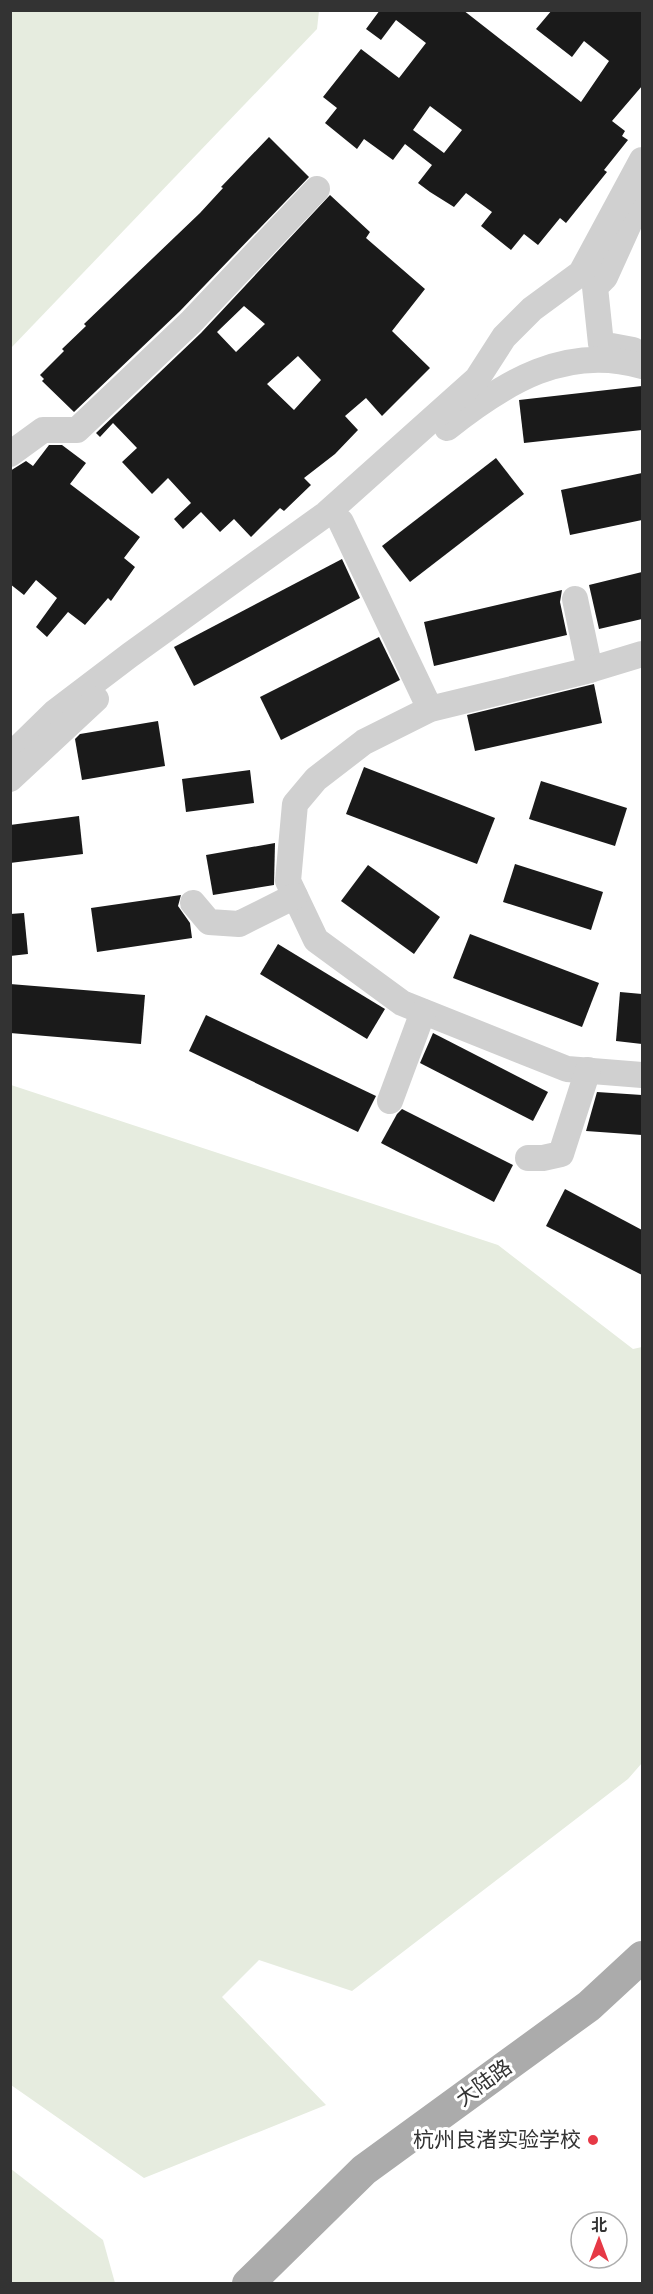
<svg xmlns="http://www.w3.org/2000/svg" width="653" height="2294" font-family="Jost,'Noto Sans SC',sans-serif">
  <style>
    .green { fill: #e6ecdf }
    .building { fill: #1a1a1a; fill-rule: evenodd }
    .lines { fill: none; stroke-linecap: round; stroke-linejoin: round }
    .minor { stroke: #d0d0d0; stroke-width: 26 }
    .major { stroke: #ababab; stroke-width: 32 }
    .poi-dot { fill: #e63946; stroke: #fff; stroke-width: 2 }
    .labels { text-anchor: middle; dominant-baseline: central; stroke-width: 6; stroke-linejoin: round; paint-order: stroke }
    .street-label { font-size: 21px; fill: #333; stroke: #fff }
    .poi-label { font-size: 21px; fill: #333; stroke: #fff; text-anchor: end }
  </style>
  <rect width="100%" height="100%" fill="#fff"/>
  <g class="green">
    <polygon points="11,10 319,11 317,29 11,348"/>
    <polygon points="11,1085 498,1245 633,1349 642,1347 642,1763 628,1779 352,1991 259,1960 222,1997 326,2105 144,2178 11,2085"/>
    <polygon points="11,2169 103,2240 115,2283 11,2283"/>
  </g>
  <g class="building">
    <path d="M380,10H463L581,102L609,61L584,41L572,57L536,29L552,10H642V86L612,121L625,131L622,136L628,140L604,170L607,172L566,223L560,218L538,245L524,234L511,250L481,226L492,212L466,193L454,207L430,192L418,183L432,165L405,144L393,160L364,139L357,149L325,123L337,108L323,97L361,49L399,78L426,43L396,20L381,40L366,29ZM430,106L462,130L444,153L413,130Z"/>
    <polygon points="269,137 309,177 180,311 74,412 42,381 44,379 40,375 64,351 62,349 86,326 84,324 200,213 223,188 221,187"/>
    <path d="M330,195L370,232L366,238L425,289L392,331L430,368L382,416L366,398L345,416L358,430L335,454L304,478L311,485L284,511L280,508L251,537L234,519L220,532L201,512L183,529L174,519L191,503L168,478L152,494L122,462L137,448L113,423L100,437L96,433L201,333ZM244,306L265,324L236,352L217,332ZM298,356L321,380L294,410L267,384Z"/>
    <polygon points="642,386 642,430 524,443 519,400"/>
    <polygon points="49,445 62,445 86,463 70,484 140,537 124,558 135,567 111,601 108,598 85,625 68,612 47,637 36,627 57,598 36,580 24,595 10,584 10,471 26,461 33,466"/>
    <polygon points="496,458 524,494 410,582 382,546"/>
    <polygon points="642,473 642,520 570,535 561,490"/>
    <polygon points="342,559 360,598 194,686 174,647"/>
    <polygon points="642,572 642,619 599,629 589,585"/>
    <polygon points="562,590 560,602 567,635 434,666 424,622"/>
    <polygon points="379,637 400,680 281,740 260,697"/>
    <polygon points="594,684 602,723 475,751 467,715"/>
    <polygon points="158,721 165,766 82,780 75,739 80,734"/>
    <polygon points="364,767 495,818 477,864 346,814"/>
    <polygon points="250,770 254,803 186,812 182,779"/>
    <polygon points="541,781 627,808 615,846 529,819"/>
    <polygon points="79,816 83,854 10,863 10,825"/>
    <polygon points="275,843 274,885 213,895 206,855"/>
    <polygon points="515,864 603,892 591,930 503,902"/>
    <polygon points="368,865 440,917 414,954 341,901"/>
    <polygon points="181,895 178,906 190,923 192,938 97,952 91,908"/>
    <polygon points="24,913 28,954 10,956 10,914"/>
    <polygon points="470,934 599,983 582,1027 453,978"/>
    <polygon points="278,944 385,1009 367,1039 260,974"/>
    <polygon points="10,984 145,995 141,1044 10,1033"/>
    <polygon points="620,992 642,994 642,1044 616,1041"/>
    <polygon points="206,1015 376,1096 358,1132 189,1051"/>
    <polygon points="433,1033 548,1092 533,1121 420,1063"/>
    <polygon points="597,1092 642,1095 642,1135 586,1131"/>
    <polygon points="402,1109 513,1165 494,1202 381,1143 397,1114"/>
    <polygon points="565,1189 642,1230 642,1275 546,1226"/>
  </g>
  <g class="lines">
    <g class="minor">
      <polyline points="633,350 601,344 595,287 605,277 642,195"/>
      <path d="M447,428C505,382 566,344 642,366"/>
      <polyline points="10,454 43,430 77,430 191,322 317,189"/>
      <polyline points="341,522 430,709"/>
      <polyline points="575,599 590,670"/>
      <polyline points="642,654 586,671 430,709 364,742 316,779 295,804 288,881 316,940 402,1003 567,1069 642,1075"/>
      <polyline points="10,756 55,712 130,655 326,514 477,379 504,337 532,309 581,273 642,160"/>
      <polyline points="10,779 96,699"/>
      <polyline points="193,903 209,922 239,924 295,896"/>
      <polyline points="390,1101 423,1012"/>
      <polyline points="528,1158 543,1158 561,1154 588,1070"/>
    </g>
    <polyline class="major" points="248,2284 364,2170 589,2006 642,1957"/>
  </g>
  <circle class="poi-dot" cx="593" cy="2140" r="6"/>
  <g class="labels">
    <g class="street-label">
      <text transform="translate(484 2083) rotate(-36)">大陆路</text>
    </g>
    <g class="poi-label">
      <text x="581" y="2140">杭州良渚实验学校</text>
    </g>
  </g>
  <rect width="653" height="2294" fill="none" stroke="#333333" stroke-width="24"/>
  <g transform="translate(599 2240)"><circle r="28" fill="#ffffff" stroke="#adadad" stroke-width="1.5"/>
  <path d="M0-4.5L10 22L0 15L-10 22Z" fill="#e63946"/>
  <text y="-9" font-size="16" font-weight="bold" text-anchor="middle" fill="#333333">北</text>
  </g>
</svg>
